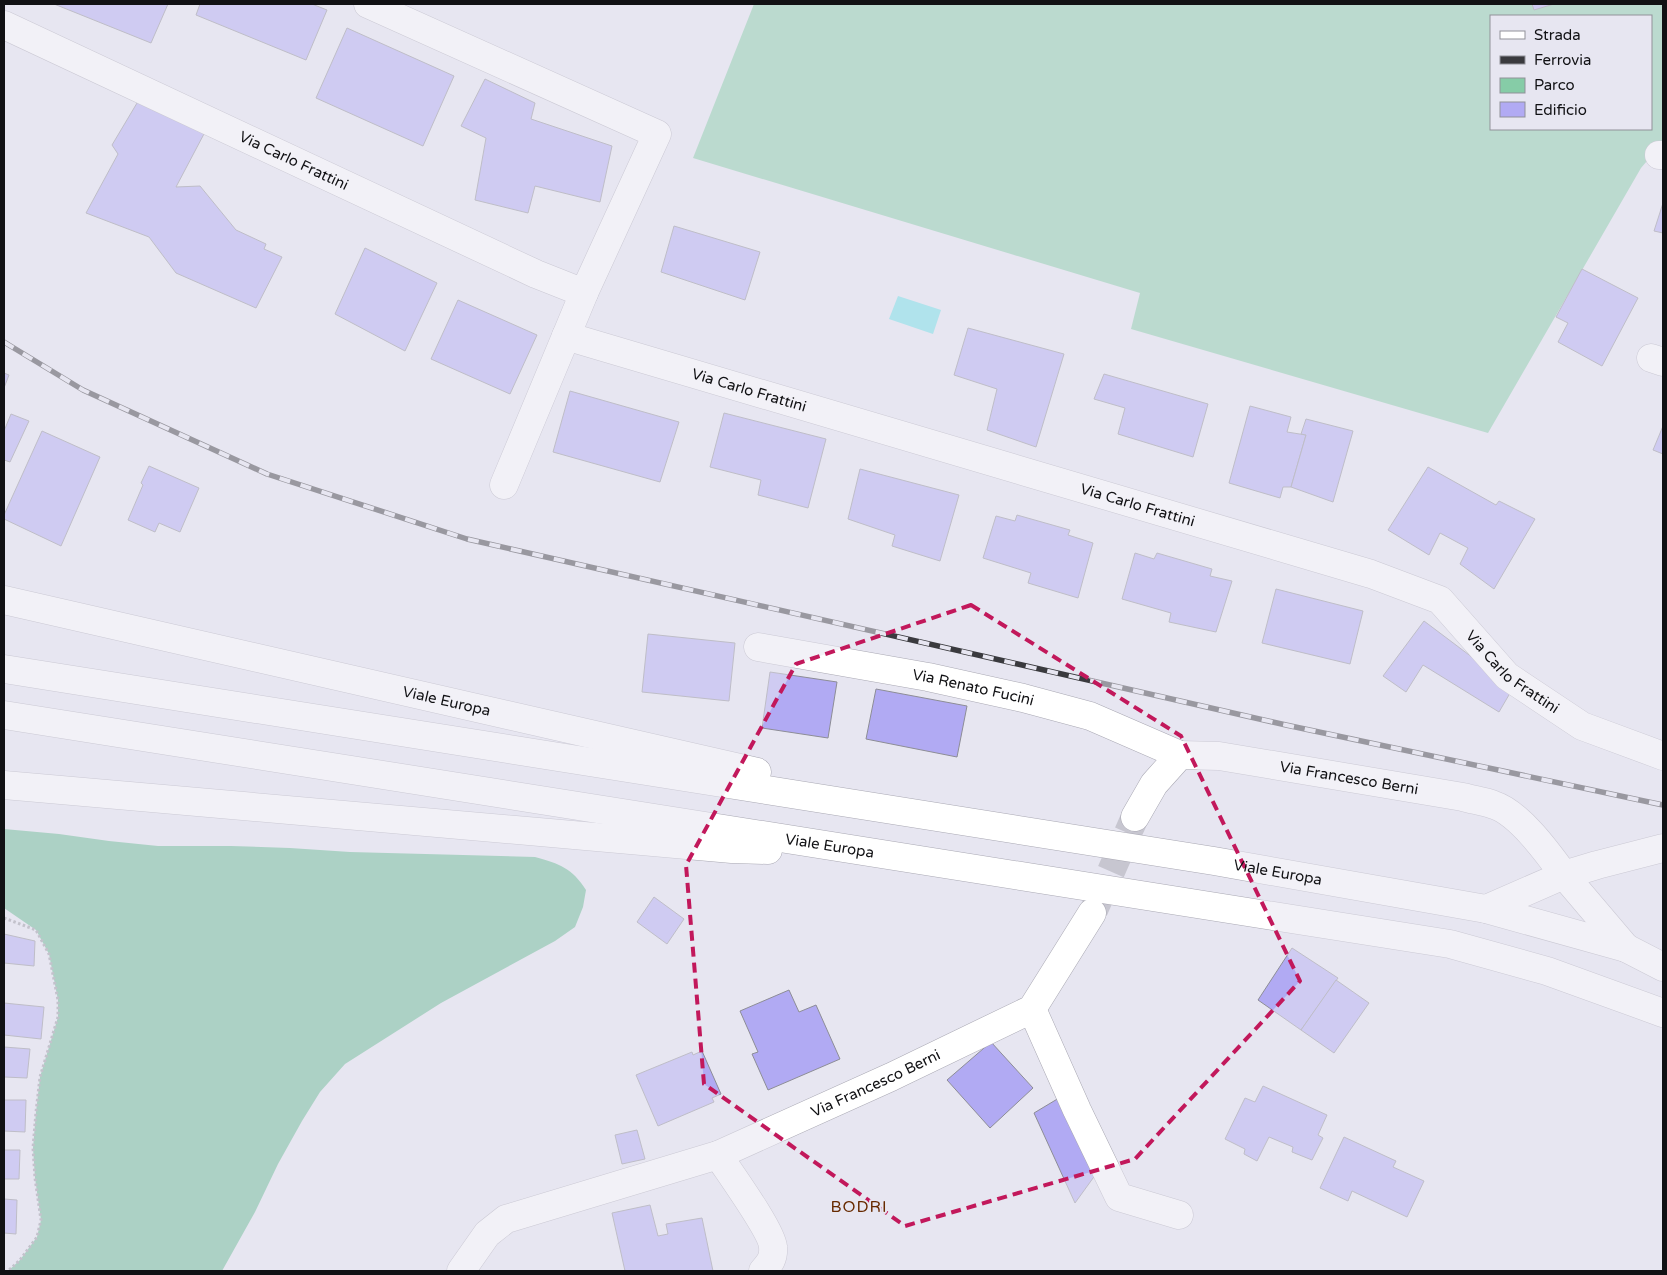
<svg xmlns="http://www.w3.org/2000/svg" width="1667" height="1275" font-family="'Varela Round',sans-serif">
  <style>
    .green { fill: #86cca7; fill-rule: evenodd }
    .forest { fill: #64b990 }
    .water { fill: #6ddfe6 }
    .building { fill: #b1aaf3; stroke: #8d8d96 }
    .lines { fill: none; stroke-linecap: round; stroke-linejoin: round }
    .minor-tunnel { stroke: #c7c6d0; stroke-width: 28; stroke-dasharray: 28 14; stroke-linecap: butt }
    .minor-casing { stroke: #a9a8b3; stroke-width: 29 }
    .tertiary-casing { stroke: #a9a8b3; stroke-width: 29 }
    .path { stroke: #97979f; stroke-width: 3; stroke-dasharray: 2.5 2.5; stroke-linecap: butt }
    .minor { stroke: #fff; stroke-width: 28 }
    .tertiary { stroke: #fff; stroke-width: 28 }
    .rail-casing { stroke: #3a3a3e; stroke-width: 5.5 }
    .rail { stroke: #e7e6f1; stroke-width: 4; stroke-dasharray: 11; stroke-linecap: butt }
    .marked { fill: none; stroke: #c2185b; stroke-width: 4; stroke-dasharray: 10 6; stroke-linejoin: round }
    .labels { text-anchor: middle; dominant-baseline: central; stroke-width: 4; stroke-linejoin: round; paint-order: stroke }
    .street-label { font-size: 15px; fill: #111114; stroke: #e7e6f1 }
    .neighbourhood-label { font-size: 16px; letter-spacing: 1px; fill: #672a00; stroke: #e7e6f1 }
  </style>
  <rect width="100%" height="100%" fill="#e7e6f1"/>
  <path class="green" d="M754,4H1663V142L1641,168L1488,433L1131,329L1140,293L693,158ZM1491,16H1651V129H1491Z"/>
  <path class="forest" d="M4,829L59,834L109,841L158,846H231L290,848L350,852L535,857C560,864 572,868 586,890L583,907L575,927L555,941L441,1003L345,1064L320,1092L302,1121L278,1164L255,1212L222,1271H8L20,1260L37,1237L41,1220L35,1178L33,1148L36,1112L40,1077L58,1017V1000L49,954L36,930L4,908Z"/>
  <polygon class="water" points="898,296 941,310 933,334 889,319"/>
  <g class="building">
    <polygon points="54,4 168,4 151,43"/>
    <polygon points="200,4 312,4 327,10 306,60 196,15"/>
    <polygon points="1532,4 1554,4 1534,10"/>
    <polygon points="347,28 454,76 423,146 316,98"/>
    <polygon points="485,79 535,103 531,119 612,146 600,202 535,186 528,213 475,200 486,138 461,126"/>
    <polygon points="140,98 205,132 176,187 200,186 236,230 266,244 264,249 282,257 256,308 176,273 149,237 86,213 118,154 112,145"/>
    <polygon points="1663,203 1663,233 1654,231"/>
    <polygon points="674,226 760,252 745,300 661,272"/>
    <polygon points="365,248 437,283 405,351 335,314"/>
    <polygon points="1582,269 1638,298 1602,366 1558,342 1568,323 1556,317"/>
    <polygon points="458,300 537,335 510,394 431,359"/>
    <polygon points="968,328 1064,354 1036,447 987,430 997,389 954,375"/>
    <polygon points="4,373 9,375 4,388"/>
    <polygon points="1104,374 1208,404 1193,457 1118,434 1125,408 1094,399"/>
    <polygon points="570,391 679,422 660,482 553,452"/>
    <polygon points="1250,406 1291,417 1287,432 1306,435 1291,487 1283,487 1280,498 1229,483"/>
    <polygon points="724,413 826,439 808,508 758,495 761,480 710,467"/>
    <polygon points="11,414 29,421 10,462 4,460 4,431"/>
    <polygon points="1306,419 1353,431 1333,502 1291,487 1306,435 1301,434"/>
    <polygon points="1663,426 1663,454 1653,450"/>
    <polygon points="42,431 100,457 61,546 4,519 4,515"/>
    <polygon points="149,466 199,488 180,532 159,523 155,532 128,520 143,485 141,483"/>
    <polygon points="1428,467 1496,505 1499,501 1535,519 1494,589 1460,564 1468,548 1440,533 1429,555 1388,530"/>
    <polygon points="860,469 959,495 940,561 892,546 895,535 848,519"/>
    <polygon points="1017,515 1070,530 1068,535 1093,543 1078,598 1028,583 1031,573 983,558 996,516 1015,521"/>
    <polygon points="1135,553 1154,559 1157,553 1212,569 1210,576 1232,581 1216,632 1169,622 1171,613 1122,599"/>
    <polygon points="1276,589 1363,611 1350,664 1262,643"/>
    <polygon points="1424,621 1513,688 1499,712 1423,665 1406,692 1383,676"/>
    <polygon points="648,634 735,643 729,701 642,692"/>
    <polygon points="770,672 837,682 828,738 762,728"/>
    <polygon points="876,689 967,706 957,757 866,739"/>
    <polygon points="654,897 684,919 667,944 637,922"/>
    <polygon points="4,934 35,941 34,966 4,963"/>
    <polygon points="1292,948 1338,978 1301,1030 1258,1000"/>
    <polygon points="1336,980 1369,1003 1334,1053 1301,1030"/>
    <polygon points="789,990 799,1012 816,1005 840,1059 768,1090 752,1054 758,1052 740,1011"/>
    <polygon points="4,1003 44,1007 41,1039 4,1035"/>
    <polygon points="991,1042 1033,1088 990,1128 947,1080"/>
    <polygon points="4,1047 30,1049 27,1078 4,1077"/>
    <polygon points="702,1051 721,1094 712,1098 714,1102 658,1126 636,1075 692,1052 693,1055"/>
    <polygon points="1263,1086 1327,1115 1318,1135 1323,1138 1312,1160 1292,1152 1293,1147 1269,1137 1257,1161 1244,1154 1245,1149 1225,1139 1245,1098 1255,1102"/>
    <polygon points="1059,1098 1096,1174 1075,1203 1034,1113"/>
    <polygon points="4,1100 26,1100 25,1132 4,1131"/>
    <polygon points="637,1130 645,1159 622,1164 615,1135"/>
    <polygon points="1344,1137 1396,1161 1393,1167 1424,1181 1407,1217 1352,1191 1348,1201 1320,1188"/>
    <polygon points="4,1150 20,1150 19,1179 4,1179"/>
    <polygon points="4,1199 17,1200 16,1234 4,1233"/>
    <polygon points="650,1205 658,1236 668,1234 666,1224 702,1218 713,1271 625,1271 612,1213"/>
  </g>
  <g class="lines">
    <polyline class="minor-tunnel" points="1094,910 1135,817"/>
    <g class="minor-casing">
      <g id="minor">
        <path id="s1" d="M4,25L536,274L584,293L657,134L368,4"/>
        <polyline points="1659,155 1663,155"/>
        <path id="s2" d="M566,336L1371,574L1440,600L1507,676L1582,726L1663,756"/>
        <polyline points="1651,358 1663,362"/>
        <polyline points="504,485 584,293"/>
        <path id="s3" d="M758,647L928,677L1023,698L1090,716L1180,755"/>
        <path id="s4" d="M1135,817L1154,784L1180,755L1219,756L1463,797C1473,800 1484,801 1494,805C1519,813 1548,853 1564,875L1597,865L1663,848"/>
        <polyline points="1486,909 1564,875 1626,948"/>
        <polyline points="1032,1009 1077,1110 1119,1197 1179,1215"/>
        <path d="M718,1155C729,1172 772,1231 773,1247C774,1258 770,1263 763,1271"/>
        <path id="s5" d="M461,1271L487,1234L506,1219L718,1155L891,1077L1032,1009L1092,913"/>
      </g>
    </g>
    <g class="tertiary-casing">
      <g id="tertiary">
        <path id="s6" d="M4,600L757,772"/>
        <path id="s7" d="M4,669L1214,861L1486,909L1626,948L1663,967"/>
        <path id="s8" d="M4,715L1450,944L1547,971L1663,1013"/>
        <polyline points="4,785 732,849 768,850"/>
      </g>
    </g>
    <polyline class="path" points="4,918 36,930 49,954 58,1000 58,1017 40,1077 36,1112 33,1148 35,1178 41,1220 37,1237 20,1260 8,1271"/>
    <use href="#minor" class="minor"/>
    <use href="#tertiary" class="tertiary"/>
    <g class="rail-casing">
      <polyline id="rail" points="4,342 83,390 267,474 467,539 1286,725 1663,805"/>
    </g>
    <use href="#rail" class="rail"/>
  </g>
  <path d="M0 0H1667V1275H0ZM971,605L1181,736L1300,981L1135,1159L905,1226L704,1084L686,865L796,664Z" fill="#e7e6f1" fill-opacity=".55" fill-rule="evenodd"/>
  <path class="marked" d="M971,605L1181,736L1300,981L1135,1159L905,1226L704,1084L686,865L796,664Z"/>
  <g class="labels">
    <g class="street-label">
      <text stroke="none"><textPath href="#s1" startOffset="320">Via Carlo Frattini</textPath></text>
      <text stroke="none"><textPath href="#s2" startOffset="191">Via Carlo Frattini</textPath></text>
      <text stroke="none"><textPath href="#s2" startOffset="596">Via Carlo Frattini</textPath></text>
      <text stroke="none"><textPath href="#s2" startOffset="1016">Via Carlo Frattini</textPath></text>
      <text stroke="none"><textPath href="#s3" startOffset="219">Via Renato Fucini</textPath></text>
      <text stroke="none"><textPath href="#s6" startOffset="454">Viale Europa</textPath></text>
      <text stroke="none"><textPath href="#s4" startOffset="248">Via Francesco Berni</textPath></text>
      <text stroke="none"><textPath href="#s8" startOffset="836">Viale Europa</textPath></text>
      <text stroke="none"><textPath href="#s7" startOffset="1290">Viale Europa</textPath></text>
      <text stroke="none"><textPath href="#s5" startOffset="464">Via Francesco Berni</textPath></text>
    </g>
    <g class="neighbourhood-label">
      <text x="859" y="1207">BODRI</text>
    </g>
  </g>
  <rect width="1667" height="1275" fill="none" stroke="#111114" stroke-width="10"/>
  <rect x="1490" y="15" width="162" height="115" fill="#e7e6f1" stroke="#919199"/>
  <rect x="1500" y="31" width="25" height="8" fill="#ffffff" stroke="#919199"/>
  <text x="1534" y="40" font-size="15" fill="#111114">Strada</text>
  <rect x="1500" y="56" width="25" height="8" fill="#3a3a3e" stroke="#919199"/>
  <text x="1534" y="65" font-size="15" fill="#111114">Ferrovia</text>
  <rect x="1500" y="78" width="25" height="15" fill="#86cca7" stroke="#919199"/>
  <text x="1534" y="90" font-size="15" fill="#111114">Parco</text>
  <rect x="1500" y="102" width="25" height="15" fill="#b1aaf3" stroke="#919199"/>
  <text x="1534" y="115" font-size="15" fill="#111114">Edificio</text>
</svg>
